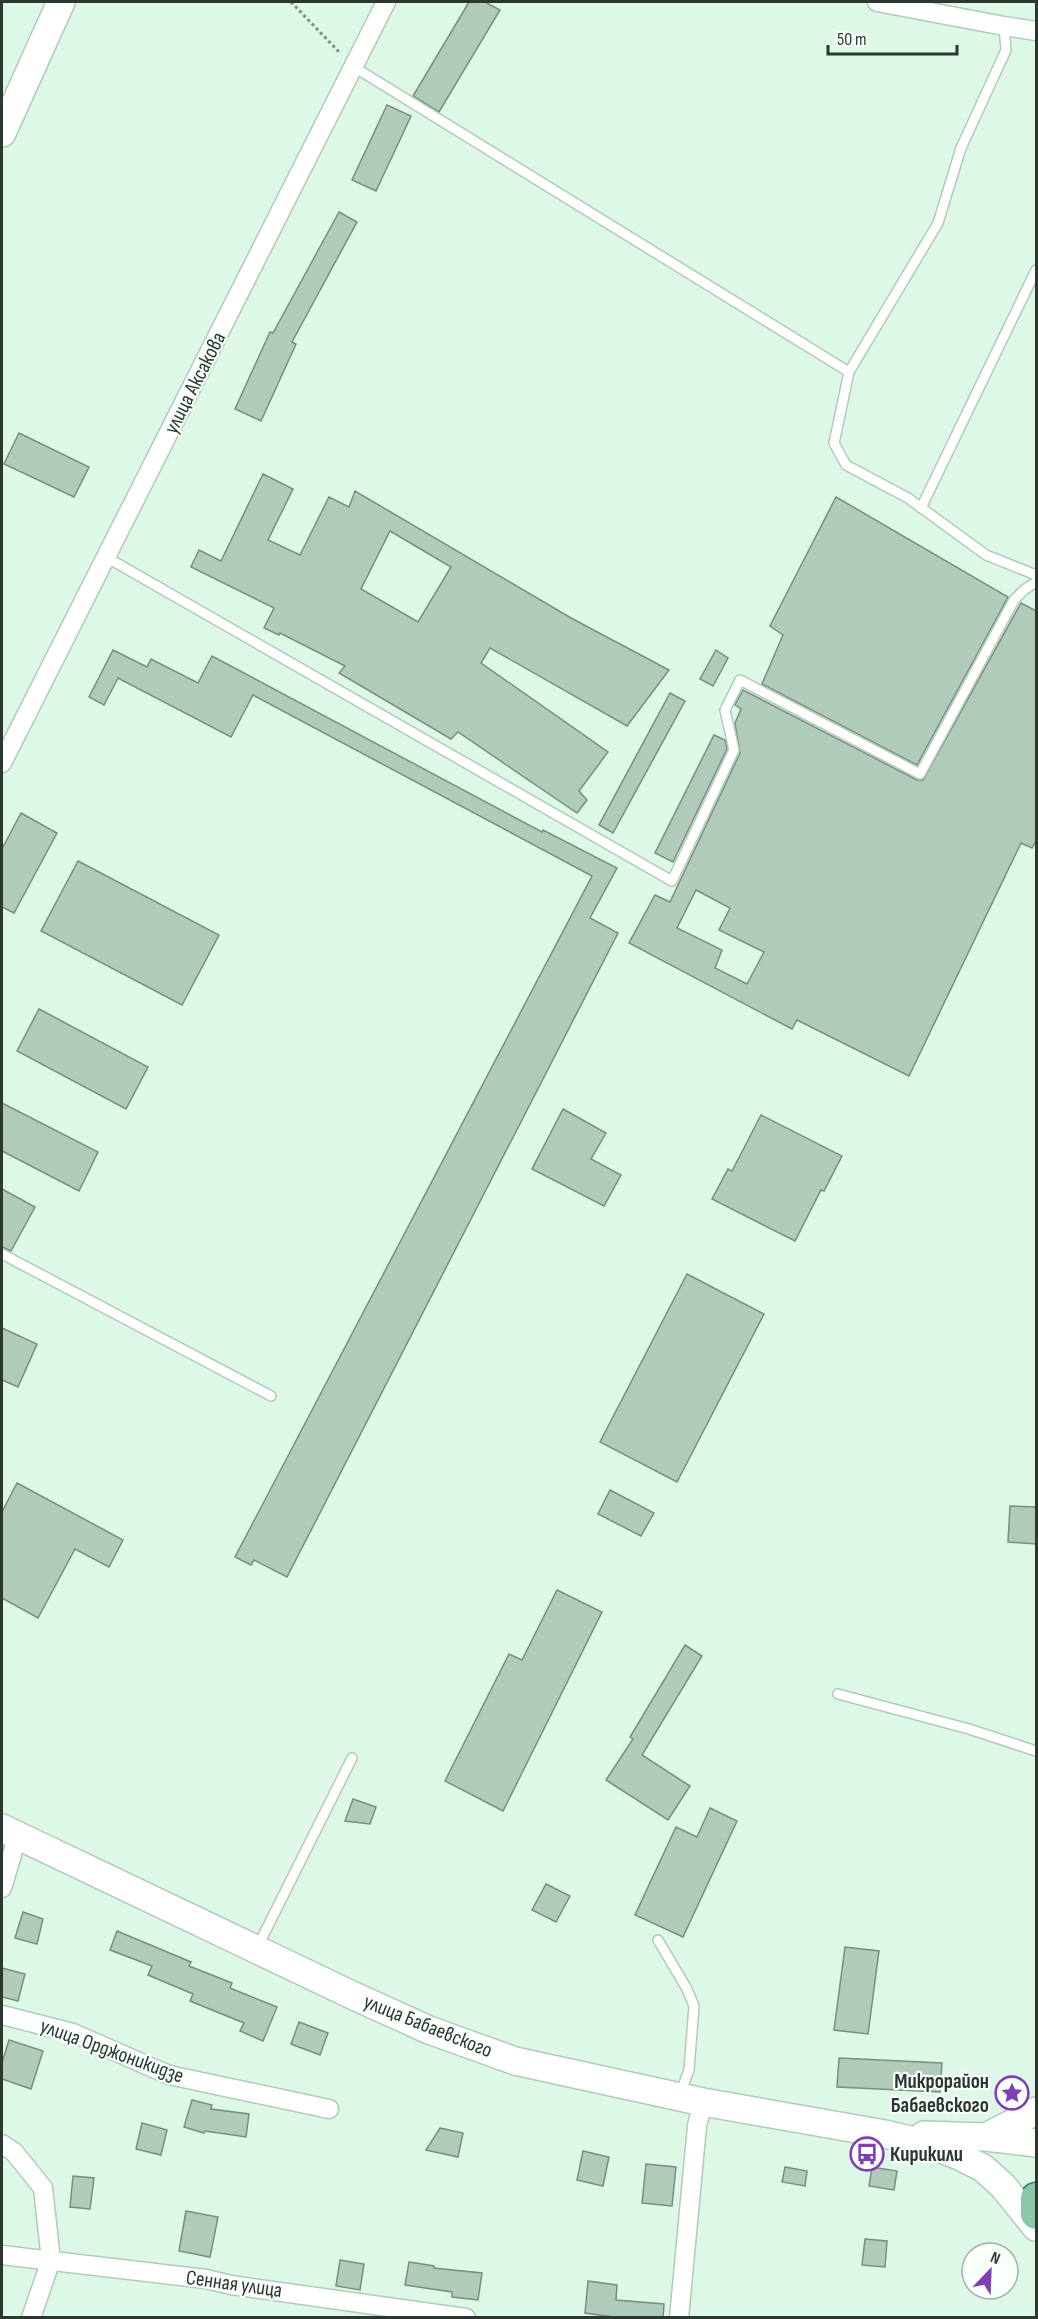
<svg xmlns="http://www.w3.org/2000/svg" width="1038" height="2319" font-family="'Sofia Sans Condensed',sans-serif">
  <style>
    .building { fill: #b1cbbb; stroke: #778f7f; stroke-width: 1.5; fill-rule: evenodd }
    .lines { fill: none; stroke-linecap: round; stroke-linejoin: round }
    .lane-casing { stroke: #b1cbba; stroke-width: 12 }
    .street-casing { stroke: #b1cbba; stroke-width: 21 }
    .secondary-casing { stroke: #b1cbba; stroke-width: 30 }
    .primary-casing { stroke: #357d58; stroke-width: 33 }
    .path { stroke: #7f9185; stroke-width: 3; stroke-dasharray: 3 3; stroke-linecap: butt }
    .lane { stroke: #fff; stroke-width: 9 }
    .street { stroke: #fff; stroke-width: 18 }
    .secondary { stroke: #fff; stroke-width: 27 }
    .primary { stroke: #89c8a8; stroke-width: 30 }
    .labels { text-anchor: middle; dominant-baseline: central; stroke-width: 4.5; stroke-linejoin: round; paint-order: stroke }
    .street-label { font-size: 21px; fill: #2c3730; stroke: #f9fffb }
    .poi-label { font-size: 21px; font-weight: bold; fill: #2c3730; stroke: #f9fffb; text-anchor: end }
  </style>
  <rect width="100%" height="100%" fill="#ddf8e7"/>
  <g class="building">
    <polygon points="469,2 485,2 500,10 439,112 413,96"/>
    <polygon points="387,105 411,116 376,191 352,180"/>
    <polygon points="339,212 357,222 292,342 296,344 261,421 235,409 270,332 273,333"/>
    <polygon points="19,433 89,467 74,497 4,464"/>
    <path d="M263,474L293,489L268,540L300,555L329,497L349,507L355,491L571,618L669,670L627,726L490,648L481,663L608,752L579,791L587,800L577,813L458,732L451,739L339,673L345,666L280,633L279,635L264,628L274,608L191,567L199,550L221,561ZM390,531L451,567L418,622L361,589Z"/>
    <polygon points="836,497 1008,597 917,765 762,684 783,635 770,626"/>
    <path d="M1021,603L1036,611V841L1032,848L1021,843L909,1076L797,1020L792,1029L629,943L655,895L670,902L740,753L735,723L741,709L735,705L743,690L917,780H923ZM696,890L730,908L719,930L764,952L747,984L715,968L722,950L677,928Z"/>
    <polygon points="113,650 147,667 151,659 198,683 212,656 542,832 543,830 617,868 590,918 618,933 287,1577 254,1560 251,1565 235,1557 592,876 253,695 231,737 118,678 104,705 89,697"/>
    <polygon points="716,650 728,658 713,686 700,679"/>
    <polygon points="670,693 685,701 613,833 599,825"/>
    <polygon points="714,735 725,740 727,749 673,862 655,853"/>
    <polygon points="21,813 57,833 14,913 2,907 2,849"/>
    <polygon points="78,861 219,935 182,1005 41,931"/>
    <polygon points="39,1009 148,1067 126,1109 17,1051"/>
    <polygon points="2,1103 98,1152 79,1191 2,1151"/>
    <polygon points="563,1109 606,1133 591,1159 621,1175 604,1206 532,1169"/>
    <polygon points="761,1115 842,1156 824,1191 821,1190 795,1241 712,1199 728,1169 732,1171"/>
    <polygon points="2,1189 35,1207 11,1251 2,1247"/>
    <polygon points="687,1274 764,1314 677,1482 600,1442"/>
    <polygon points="2,1328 37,1344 18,1387 2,1380"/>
    <polygon points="17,1483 123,1540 109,1567 75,1549 38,1618 2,1598 2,1512"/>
    <polygon points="610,1490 654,1513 641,1536 598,1514"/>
    <polygon points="1010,1506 1036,1507 1036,1544 1008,1542"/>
    <polygon points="557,1590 602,1612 503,1811 445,1781 509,1654 522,1660"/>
    <polygon points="685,1645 702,1656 642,1755 690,1786 668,1820 606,1780 633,1739 630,1737"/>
    <polygon points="353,1799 376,1807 370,1824 345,1821"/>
    <polygon points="710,1808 737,1821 683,1937 635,1915 676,1827 697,1837"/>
    <polygon points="546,1884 570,1896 556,1922 532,1910"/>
    <polygon points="23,1912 43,1919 37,1944 15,1938"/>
    <polygon points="117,1931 191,1962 189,1966 232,1983 230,1988 277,2007 263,2041 240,2031 244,2023 190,2001 193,1994 148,1975 152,1966 110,1950"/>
    <polygon points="845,1947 879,1951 868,2034 834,2030"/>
    <polygon points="2,1968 25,1974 18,2001 2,1997"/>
    <polygon points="299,2022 328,2033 320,2055 291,2044"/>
    <polygon points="9,2040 43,2051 31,2089 2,2079 2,2063"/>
    <polygon points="839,2058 942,2063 940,2092 837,2087"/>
    <polygon points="192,2100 212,2105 211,2109 249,2114 246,2137 205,2131 204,2133 184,2127"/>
    <polygon points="142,2123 167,2130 161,2155 136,2149"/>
    <polygon points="440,2128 463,2133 458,2157 426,2150"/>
    <polygon points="583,2151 609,2157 603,2186 577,2180"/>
    <polygon points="646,2164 676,2167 672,2206 642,2203"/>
    <polygon points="785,2167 807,2171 805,2186 782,2182"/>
    <polygon points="872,2167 897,2171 894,2190 869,2186"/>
    <polygon points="73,2176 94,2178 90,2209 70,2207"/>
    <polygon points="186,2211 218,2217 210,2257 179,2251"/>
    <polygon points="865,2239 887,2241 885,2267 862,2265"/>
    <polygon points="340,2260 364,2264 360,2290 336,2286"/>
    <polygon points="409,2262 434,2266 434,2268 482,2273 478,2300 452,2297 452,2292 405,2285"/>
    <polygon points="588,2281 617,2285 616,2300 664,2304 663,2318 621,2318 585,2313"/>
  </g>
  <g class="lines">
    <g class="lane-casing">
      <g id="lane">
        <polyline points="1004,26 1006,50 961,148 938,223 849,372 834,443 846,465 908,498 986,555 1036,575"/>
        <polyline points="354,67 849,372"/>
        <polyline points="921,508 1036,270"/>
        <polyline points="106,557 672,881 734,750 725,710 740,680 920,774 1014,600 1024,590 1036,582"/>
        <polyline points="2,1254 271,1396"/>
        <polyline points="838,1694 969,1729 1036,1751"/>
        <polyline points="658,1940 687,1989 694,2006 689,2070 680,2094"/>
        <polyline points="257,1948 352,1758"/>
      </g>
    </g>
    <g class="street-casing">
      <g id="street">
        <polyline points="877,2 1004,26 1036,31"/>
        <polyline points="2,763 386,2"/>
        <polyline points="2,1888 18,1835"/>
        <polyline points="2,2015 73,2033 169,2075 329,2109"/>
        <polyline points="2,2144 14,2152 43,2188 51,2260 31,2318"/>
        <polyline points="2,2255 206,2279 231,2285 466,2318"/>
        <polyline points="679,2318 697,2126 703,2102"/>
      </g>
    </g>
    <g class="secondary-casing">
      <g id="secondary">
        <polyline points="2,133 61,2"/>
        <polyline points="2,1828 354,1996 429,2030 515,2061 703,2102 885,2134 931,2145 959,2156 983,2168 1003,2186 1036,2227"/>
        <polyline points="924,2135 986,2137 1036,2143"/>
        <polyline points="986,2137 1036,2111"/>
      </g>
    </g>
    <g class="primary-casing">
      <polyline id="primary" points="1036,2198 1036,2214"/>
    </g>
    <polyline class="path" points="291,2 340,53"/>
    <use href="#lane" class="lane"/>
    <use href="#street" class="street"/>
    <use href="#secondary" class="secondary"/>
    <use href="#primary" class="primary"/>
  </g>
  <defs>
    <g id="sight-ring" transform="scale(1.725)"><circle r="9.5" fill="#f9fffb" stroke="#813fb3" stroke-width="1.5"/><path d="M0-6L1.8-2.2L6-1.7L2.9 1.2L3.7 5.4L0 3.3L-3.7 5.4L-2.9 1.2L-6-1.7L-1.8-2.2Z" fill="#813fb3"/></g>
    <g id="bus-ring" transform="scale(1.725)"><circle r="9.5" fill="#f9fffb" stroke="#813fb3" stroke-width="1.5"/><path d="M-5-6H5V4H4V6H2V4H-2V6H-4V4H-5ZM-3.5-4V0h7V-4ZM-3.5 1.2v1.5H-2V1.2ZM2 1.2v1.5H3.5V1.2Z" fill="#813fb3"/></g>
  </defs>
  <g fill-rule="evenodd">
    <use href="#sight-ring" x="1012" y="2093"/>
    <use href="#bus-ring" x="867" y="2154"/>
  </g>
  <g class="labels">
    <g class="street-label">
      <text transform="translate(195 383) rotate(-63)">улица Аксакова</text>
      <text transform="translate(428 2026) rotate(22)">улица Бабаевского</text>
      <text transform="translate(112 2051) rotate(20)">улица Орджоникидзе</text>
      <text transform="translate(234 2284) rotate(8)">Сенная улица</text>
    </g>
    <g class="poi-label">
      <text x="989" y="2081">Микрорайон<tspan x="989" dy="24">Бабаевского</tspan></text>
      <text x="890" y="2154" text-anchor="start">Кирикили</text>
    </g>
  </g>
  <rect width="1038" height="2319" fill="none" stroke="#2c3730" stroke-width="6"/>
  <g transform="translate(990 2271) rotate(23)"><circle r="28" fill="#f9fffb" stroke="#a7afaa" stroke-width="1.5"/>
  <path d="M0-4.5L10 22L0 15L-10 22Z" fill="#813fb3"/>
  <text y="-9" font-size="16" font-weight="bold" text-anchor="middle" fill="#2c3730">N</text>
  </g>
  <path d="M828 45v9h129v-9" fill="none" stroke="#2c3730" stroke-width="3"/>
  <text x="837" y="45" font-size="18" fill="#2c3730" stroke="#f9fffb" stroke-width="4.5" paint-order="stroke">50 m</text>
</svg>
